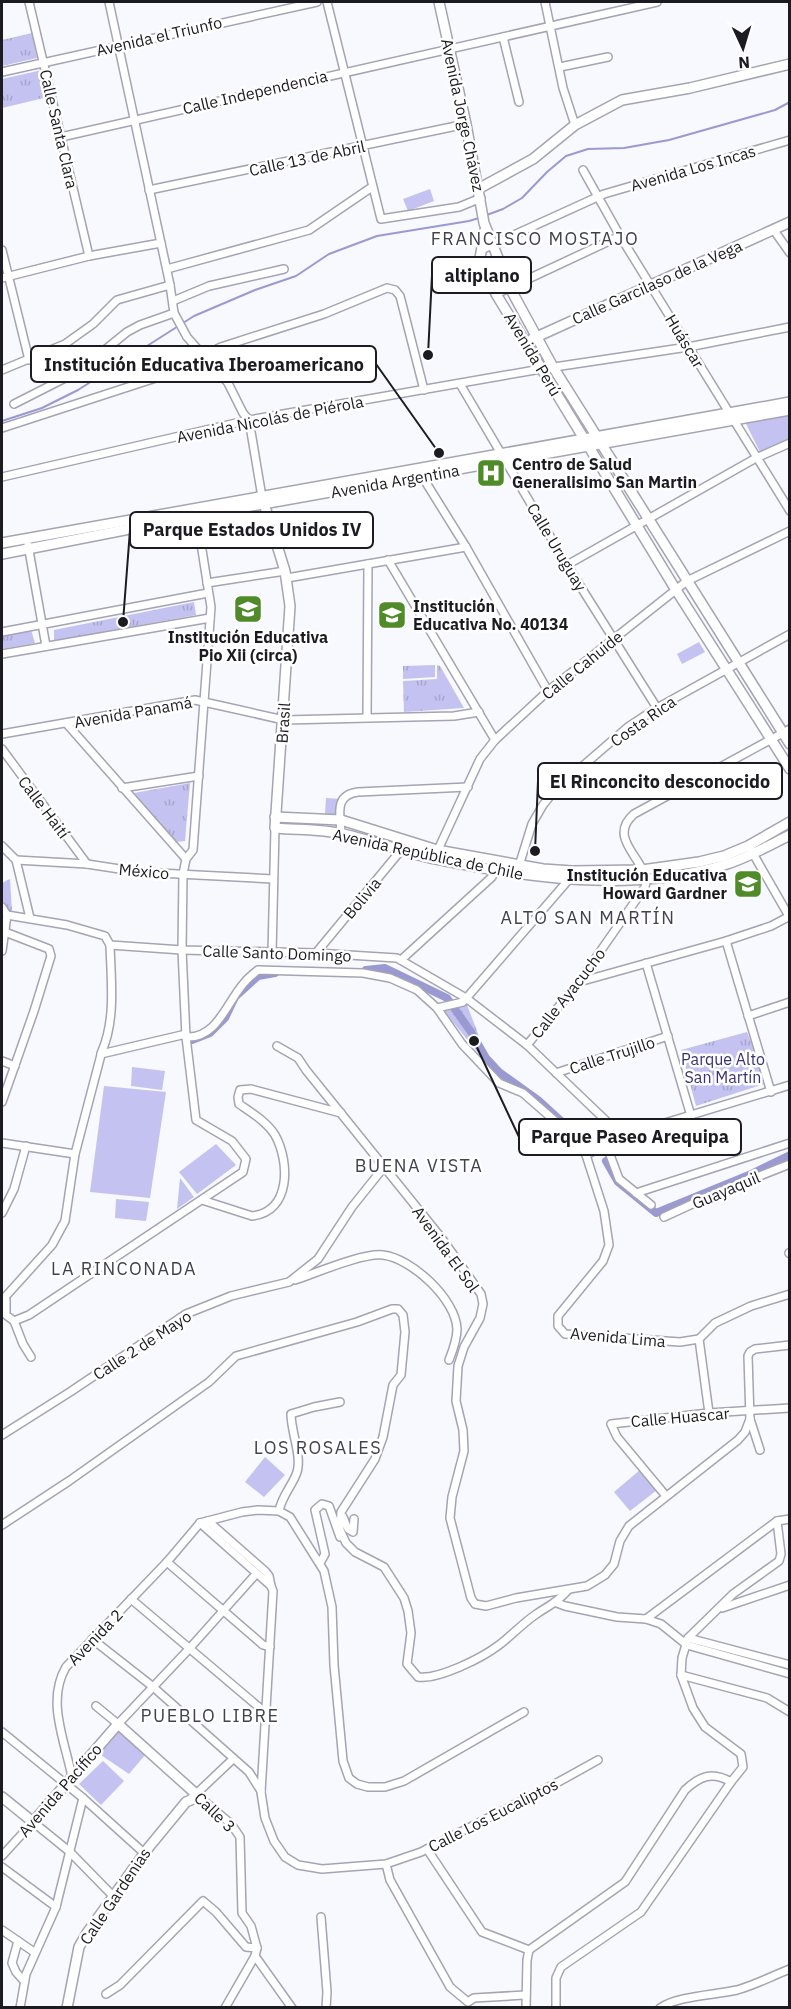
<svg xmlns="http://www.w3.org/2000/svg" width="791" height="2009" font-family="'IBM Plex Sans',sans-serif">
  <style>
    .park { fill: url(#park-tufts) }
    .pitch { fill: #c3c2f0 }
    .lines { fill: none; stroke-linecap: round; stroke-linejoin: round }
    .stream { stroke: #9b99d2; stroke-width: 2 }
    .canal { stroke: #9b99d2; stroke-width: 8 }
    .street-casing { stroke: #a4a4b4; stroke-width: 10 }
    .secondary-casing { stroke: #a4a4b4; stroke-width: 12 }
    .street { stroke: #fff; stroke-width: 7 }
    .secondary { stroke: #fff; stroke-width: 9 }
    .labels { text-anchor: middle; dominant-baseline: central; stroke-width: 5; stroke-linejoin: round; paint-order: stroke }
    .street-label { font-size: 16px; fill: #1b1b21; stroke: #fff }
    .poi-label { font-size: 16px; font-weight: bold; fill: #1b1b21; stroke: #fff; text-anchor: start }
    .park-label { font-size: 16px; fill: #3a3174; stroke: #fff }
    .neighbourhood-label { font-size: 18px; letter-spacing: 1.5px; fill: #42424f; stroke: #fff }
    .leader { fill: none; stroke: #1b1b21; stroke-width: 2 }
    .callout-dot { fill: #1b1b21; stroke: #fff; stroke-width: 2 }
    .callout { fill: #fff; stroke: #1b1b21; stroke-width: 2 }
    .callout-label { font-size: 18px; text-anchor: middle; font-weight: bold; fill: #1b1b21 }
  </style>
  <defs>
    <pattern id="park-tufts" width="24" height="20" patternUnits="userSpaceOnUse" patternTransform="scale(1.5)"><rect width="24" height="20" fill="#c3c2f0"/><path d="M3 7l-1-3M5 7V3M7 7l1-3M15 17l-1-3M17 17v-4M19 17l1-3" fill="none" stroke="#a7a6ce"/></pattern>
  </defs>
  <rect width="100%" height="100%" fill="#f8f8ff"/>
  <g class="park">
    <polygon points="32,33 37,58 2,66 2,40"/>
    <polygon points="42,70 48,97 2,108 2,79"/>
    <polygon points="194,602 196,615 54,641 54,630"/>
    <polygon points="31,630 35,643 2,649 2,636"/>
    <polygon points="435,665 435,677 403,679 403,666"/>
    <polygon points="437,665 440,666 464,708 404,712 403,681 437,679"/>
    <polygon points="190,783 185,841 176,842 134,793"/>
    <polygon points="326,798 342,799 341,815 325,814"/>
    <polygon points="10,879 12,911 2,910 2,883"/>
    <polygon points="467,1005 492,1070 444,1011"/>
    <polygon points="747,1032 767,1083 696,1106 681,1050"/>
    <polygon points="180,1178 194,1197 177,1209"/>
  </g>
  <g class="pitch">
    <polygon points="430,189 434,201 408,211 403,199"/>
    <polygon points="789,413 789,439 760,452 745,422"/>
    <polygon points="699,642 705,652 682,664 677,654"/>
    <polygon points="718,1049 722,1061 695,1068 692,1056"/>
    <polygon points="132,1067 165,1071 162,1090 131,1086"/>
    <polygon points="104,1086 166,1092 150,1198 90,1192"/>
    <polygon points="216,1144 236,1165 197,1194 179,1172"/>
    <polygon points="116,1199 149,1202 146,1221 115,1218"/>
    <polygon points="265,1457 285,1475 264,1497 245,1482"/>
    <polygon points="640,1470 657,1490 630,1511 614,1492"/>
    <polygon points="120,1728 145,1755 129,1774 98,1753"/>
    <polygon points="103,1761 124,1781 101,1805 79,1784"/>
  </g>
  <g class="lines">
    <g class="stream">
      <polyline points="484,216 503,209 522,198 547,172 566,156 588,149 624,148 669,140 775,110 790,102"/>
      <polyline points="2,421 42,408 78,390 194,316 255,290 296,276 329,254 377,236 469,221 479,218"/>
    </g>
    <g class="canal">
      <polyline points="366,970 385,968 447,998 471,1032 486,1058 499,1072 538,1100 583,1141"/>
      <polyline points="192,1040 210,1033 225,1018 235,997 258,976 275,973"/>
      <polyline points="606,1161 618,1182 656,1213 749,1175 790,1155"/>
    </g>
    <g class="street-casing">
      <g id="street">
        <polyline points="29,2 89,256"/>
        <polyline points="109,2 170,285 174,313 187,337 228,383 243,413 249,420 262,497"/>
        <polyline points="327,2 381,219 459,207 481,198"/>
        <polyline points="545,2 563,88 575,125"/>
        <polyline points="503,37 519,102"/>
        <polyline points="560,67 608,57"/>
        <polyline points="2,72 317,2"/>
        <polyline points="61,137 657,2"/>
        <polyline points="583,170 620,236 790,511"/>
        <polyline points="149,190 466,124"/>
        <polyline points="773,229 790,253"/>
        <polyline points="2,250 29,360"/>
        <polyline points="481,250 604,194 790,140"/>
        <polyline points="167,269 309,230 372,187"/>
        <polyline points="2,278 89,256 161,243"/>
        <polyline points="496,294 620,236"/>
        <polyline points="173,301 209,286 284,269"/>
        <polyline points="2,370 65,344 93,324 117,300 170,285"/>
        <polyline points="460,384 567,565 657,708"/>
        <polyline points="14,404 79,371 127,332 140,325 174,313"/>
        <polyline points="2,428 208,361 215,350 221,347 324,314 387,288 395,290 400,296 424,390"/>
        <polyline points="420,473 466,547 548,691"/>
        <polyline points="2,477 249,420 541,369 688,347 790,327"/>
        <polyline points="28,545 46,646"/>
        <polyline points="388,560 495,740"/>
        <polyline points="567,565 756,458 790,443"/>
        <polyline points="287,578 466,547"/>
        <polyline points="207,583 285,571"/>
        <polyline points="2,632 208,593"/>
        <polyline points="2,654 210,618"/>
        <polyline points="367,717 368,564"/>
        <polyline points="66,723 186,859"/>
        <polyline points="2,734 195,700 284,720 454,716 479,712"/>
        <polyline points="2,749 87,864"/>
        <polyline points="122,788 199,776"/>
        <path d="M341,833C340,814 334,795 358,792L468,787"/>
        <polyline points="2,846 16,860 30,918"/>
        <polyline points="751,850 790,918"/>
        <polyline points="436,854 480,759 495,740 548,691 687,581 790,531"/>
        <polyline points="16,860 87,864 139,872 273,879"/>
        <polyline points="518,869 532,824 543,805 555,790 628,727 657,708 790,634"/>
        <polyline points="2,907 7,915 2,951"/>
        <polyline points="7,915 67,925 105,936 110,945"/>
        <polyline points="726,941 771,1092"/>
        <path d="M110,945C111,979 116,1019 102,1051L75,1154L65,1221L52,1245L6,1296V1315L14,1321L29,1315L243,1172L246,1159L232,1141L196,1120L186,1037L182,950L183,874L186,859L193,850L211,607L196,512"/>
        <polyline points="110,945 182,950 316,953 397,958 466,998 527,1045 622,1136"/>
        <polyline points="272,953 275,828"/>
        <polyline points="316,953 402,849"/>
        <polyline points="401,960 492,877 496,866"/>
        <polyline points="646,963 691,1116"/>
        <polyline points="579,982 726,941 771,926 790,916"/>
        <polyline points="437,1008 463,1002 571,877"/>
        <polyline points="748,1016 790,1002"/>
        <path d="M186,1037C217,1039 227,1002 244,983C248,978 253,974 258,970L363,973L390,978L417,990L437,1008L462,1044L499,1083L523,1093L578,1141L586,1155L604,1211L609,1245L603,1261L558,1316V1326L565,1334L680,1342L699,1339L715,1323L751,1306L790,1294"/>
        <path d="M527,1045L579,982L645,887C652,862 604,840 634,814L790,729"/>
        <polyline points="277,1046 298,1058 306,1070 443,1240 481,1294 483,1304 480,1318 464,1347 458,1366 456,1401 463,1430 464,1451 452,1497 450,1518 471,1598 475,1604 486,1606 516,1598 587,1586 605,1575 614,1564 620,1541 629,1526 738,1440 745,1432 750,1419"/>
        <polyline points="101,1054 186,1034"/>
        <polyline points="2,1061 15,1066"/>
        <polyline points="556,1073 668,1036"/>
        <polyline points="2,1102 34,1011 51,956 49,949 5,932"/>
        <polyline points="2,1143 75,1154"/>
        <polyline points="606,1144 619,1179 651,1205"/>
        <polyline points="586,1155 622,1136 790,1085"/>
        <polyline points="636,1193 790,1143"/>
        <path d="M202,1200L252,1216C291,1212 290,1162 275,1135C267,1122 252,1113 239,1104L238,1097L240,1090L251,1089L341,1113"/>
        <polyline points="2,1213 14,1189 26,1146"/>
        <polyline points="664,1217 714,1194 790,1164"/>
        <polyline points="789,1253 790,1254"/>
        <path d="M295,1280C316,1273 362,1253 383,1255C411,1258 456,1299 457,1329C457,1339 453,1350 449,1360"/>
        <polyline points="14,1321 23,1344 31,1357"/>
        <polyline points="699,1339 709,1413"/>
        <polyline points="2,1435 70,1392 186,1314 231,1296 289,1282 318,1259 352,1207 384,1167"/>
        <polyline points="760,1450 750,1419 748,1356 750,1352 755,1349 790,1345"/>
        <polyline points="666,1496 617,1437 611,1424 709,1413 790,1408"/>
        <path d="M279,1511C282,1495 293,1485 297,1472C302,1456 291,1432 291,1414L314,1407L340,1402"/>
        <polyline points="343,1517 348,1529 353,1532 354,1519"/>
        <polyline points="208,1521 266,1572 269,1576 271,1586"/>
        <polyline points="200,1523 271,1586 273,1591 261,1792 265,1818 274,1841 285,1857 298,1865 322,1869 386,1864 421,1852 553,1785 598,1760"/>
        <polyline points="200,1523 242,1512 258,1510 279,1511 290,1517 324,1571 332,1607 334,1665 343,1761 349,1778 357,1784 368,1787 385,1787 404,1781 524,1712"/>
        <path d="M2,1525L69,1481L209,1382L236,1356L357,1322L392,1309H398L403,1315L405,1332L401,1375L393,1385L383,1437L375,1459L341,1512L340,1530L346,1543L355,1552L384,1567L404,1598L408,1611L411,1633L407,1664L418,1677C438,1680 482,1658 499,1645C511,1636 522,1624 535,1615C549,1605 556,1604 568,1590"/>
        <polyline points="167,1562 263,1645 270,1647"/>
        <polyline points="320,1563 325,1554 315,1510 322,1504 329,1506 340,1537"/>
        <polyline points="131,1599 267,1714"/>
        <polyline points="557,1603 565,1606 617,1617 646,1619 777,1521 790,1519"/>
        <polyline points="722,1608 790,1585"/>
        <polyline points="646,1619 661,1624 687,1645 790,1674"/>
        <polyline points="688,1638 790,1665"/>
        <polyline points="92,1639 152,1686 249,1772 261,1791"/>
        <polyline points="681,1675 767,1698 790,1712"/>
        <polyline points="96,1706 118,1724 189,1649 256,1574"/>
        <polyline points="2,1732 83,1798 144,1853"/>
        <path d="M72,1777C65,1741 46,1701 66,1667L167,1562L200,1523"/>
        <polyline points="427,1849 482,1932 529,1950"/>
        <polyline points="2,1856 33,1822 70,1852 114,1897"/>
        <polyline points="386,1864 390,1880 450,1987 468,2002 474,1998 525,1995"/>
        <polyline points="2,1867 56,1907"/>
        <polyline points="321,1917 327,1992 326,2008"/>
        <polyline points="2,1930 34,1952"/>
        <polyline points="18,1941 12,1963 16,1972 24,1981"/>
        <polyline points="255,1956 292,2008"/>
        <polyline points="106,1994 120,1985 203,1901 216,1912 246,1947 257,1948"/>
        <polyline points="20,2008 26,1974 56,1907 83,1798"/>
        <polyline points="225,2008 255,1956 257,1948 251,1926 242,1913 240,1837 231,1824 196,1794 233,1759"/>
        <path d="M526,2008L527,1960L529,1950L625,1882L685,1790C700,1776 712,1771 731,1782"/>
        <polyline points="556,2008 556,1978 561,1967 641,1912 731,1782 743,1767 741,1754 705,1727 693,1708 681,1675 682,1658 688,1638 733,1594 779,1561 781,1554 777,1521"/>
        <path d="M660,2008C677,1996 715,1995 737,1990C755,1985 772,1976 790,1969"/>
      </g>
    </g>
    <g class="secondary-casing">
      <g id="secondary">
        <polyline points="439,2 466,124 484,223 510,288 553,367 790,744"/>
        <polyline points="478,189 533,159 575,125 622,100 690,88 790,64"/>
        <polyline points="485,230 480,258 496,294 676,590 790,769"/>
        <polyline points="532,339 790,222"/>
        <path d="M262,497L285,571L290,606L275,828C297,830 321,829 343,834C374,841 404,852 435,859C528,878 631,893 724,865C747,858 768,846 790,835"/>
        <polyline points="2,543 790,402"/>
        <polyline points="2,554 196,516 790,410"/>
        <polyline points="275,817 341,820 437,850 543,869 572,871 642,870 699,862 724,856 748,846 790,822"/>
        <polyline points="2,1797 33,1822 118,1724 196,1794 191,1800 186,1802 149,1847 87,1933 79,1947 67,2008"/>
      </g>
    </g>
    <use href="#street" class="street"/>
    <use href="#secondary" class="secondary"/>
  </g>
  <defs>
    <g id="hospital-square" transform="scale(1.5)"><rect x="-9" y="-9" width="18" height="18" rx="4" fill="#508b29" stroke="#fff"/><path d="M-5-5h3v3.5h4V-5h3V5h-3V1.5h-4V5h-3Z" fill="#fff"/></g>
    <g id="school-square" transform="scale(1.5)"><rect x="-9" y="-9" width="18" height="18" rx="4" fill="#508b29" stroke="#fff"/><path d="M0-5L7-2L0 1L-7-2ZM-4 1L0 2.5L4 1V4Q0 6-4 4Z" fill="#fff"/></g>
  </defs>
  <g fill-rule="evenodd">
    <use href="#hospital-square" x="491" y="473"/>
    <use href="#school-square" x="248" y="609"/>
    <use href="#school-square" x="392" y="615"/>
    <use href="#school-square" x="748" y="884"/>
  </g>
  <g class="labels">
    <g class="street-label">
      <text transform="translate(159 36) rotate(-13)">Avenida el Triunfo</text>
      <text transform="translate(255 92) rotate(-13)">Calle Independencia</text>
      <text transform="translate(463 115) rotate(78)">Avenida Jorge Chávez</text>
      <text transform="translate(59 129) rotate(77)">Calle Santa Clara</text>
      <text transform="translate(307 158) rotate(-12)">Calle 13 de Abril</text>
      <text transform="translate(693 168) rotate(-16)">Avenida Los Incas</text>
      <text transform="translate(657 282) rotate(-24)">Calle Garcilaso de la Vega</text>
      <text transform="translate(685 341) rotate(59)">Huáscar</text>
      <text transform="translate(533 354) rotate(59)">Avenida Perú</text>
      <text transform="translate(270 419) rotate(-11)">Avenida Nicolás de Piérola</text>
      <text transform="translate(395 481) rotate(-10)">Avenida Argentina</text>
      <text transform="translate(557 547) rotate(59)">Calle Uruguay</text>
      <text transform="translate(582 665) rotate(-39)">Calle Cahuide</text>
      <text transform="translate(133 712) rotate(-10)">Avenida Panamá</text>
      <text transform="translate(643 721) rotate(-35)">Costa Rica</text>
      <text transform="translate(283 723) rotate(-86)">Brasil</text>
      <text transform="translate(44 807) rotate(53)">Calle Haití</text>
      <text transform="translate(428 854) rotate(12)">Avenida República de Chile</text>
      <text transform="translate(144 871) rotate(5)">México</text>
      <text transform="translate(362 898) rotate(-50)">Bolivia</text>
      <text transform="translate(277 953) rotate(2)">Calle Santo Domingo</text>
      <text transform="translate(568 993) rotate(-52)">Calle Ayacucho</text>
      <text transform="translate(612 1055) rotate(-18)">Calle Trujillo</text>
      <text transform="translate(726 1190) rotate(-23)">Guayaquil</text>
      <text transform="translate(446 1249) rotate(54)">Avenida El Sol</text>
      <text transform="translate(618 1337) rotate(5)">Avenida Lima</text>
      <text transform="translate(142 1345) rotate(-33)">Calle 2 de Mayo</text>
      <text transform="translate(680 1417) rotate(-5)">Calle Huascar</text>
      <text transform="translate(95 1637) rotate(-46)">Avenida 2</text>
      <text transform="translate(60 1790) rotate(-49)">Avenida Pacífico</text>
      <text transform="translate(215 1812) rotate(44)">Calle 3</text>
      <text transform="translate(493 1815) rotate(-27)">Calle Los Eucaliptos</text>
      <text transform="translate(115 1896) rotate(-56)">Calle Gardenias</text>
    </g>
    <g class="poi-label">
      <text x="512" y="464">Centro de Salud<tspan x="512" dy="18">Generalisimo San Martin</tspan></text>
      <text x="413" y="606">Institución<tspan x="413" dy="18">Educativa No. 40134</tspan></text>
      <text x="248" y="637" text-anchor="middle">Institución Educativa<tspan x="248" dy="18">Pio Xii (circa)</tspan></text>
      <text x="727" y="875" text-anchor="end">Institución Educativa<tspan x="727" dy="18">Howard Gardner</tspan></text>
    </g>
    <g class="park-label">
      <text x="723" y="1059">Parque Alto<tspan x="723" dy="18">San Martín</tspan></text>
    </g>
    <g class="neighbourhood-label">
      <text x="535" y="238">FRANCISCO MOSTAJO</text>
      <text x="588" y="917">ALTO SAN MARTÍN</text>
      <text x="419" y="1165">BUENA VISTA</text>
      <text x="124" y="1268">LA RINCONADA</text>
      <text x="318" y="1447">LOS ROSALES</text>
      <text x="210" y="1715">PUEBLO LIBRE</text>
    </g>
  </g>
  <path class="leader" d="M428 355L432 275M439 453L376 364M123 622L130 530M535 851L538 781M474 1041L519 1137"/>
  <g class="callout-dot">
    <circle cx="428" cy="355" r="6"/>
    <circle cx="439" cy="453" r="6"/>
    <circle cx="123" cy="622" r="6"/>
    <circle cx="535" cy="851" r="6"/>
    <circle cx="474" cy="1041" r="6"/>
  </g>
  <g class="callout">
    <rect x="432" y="257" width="99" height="36" rx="6"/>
    <rect x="31" y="346" width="345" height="36" rx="6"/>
    <rect x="130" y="512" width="243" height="36" rx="6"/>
    <rect x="538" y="763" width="244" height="36" rx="6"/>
    <rect x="519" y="1119" width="222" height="36" rx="6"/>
  </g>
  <g class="callout-label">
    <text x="482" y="282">altiplano</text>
    <text x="204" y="371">Institución Educativa Iberoamericano</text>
    <text x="252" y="536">Parque Estados Unidos IV</text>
    <text x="660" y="788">El Rinconcito desconocido</text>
    <text x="630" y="1143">Parque Paseo Arequipa</text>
  </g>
  <rect width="791" height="2009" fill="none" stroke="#1b1b21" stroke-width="6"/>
  <g transform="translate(743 48) rotate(176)" stroke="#ffffff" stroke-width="4.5" paint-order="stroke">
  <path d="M0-4.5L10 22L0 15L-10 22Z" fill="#1b1b21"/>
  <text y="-9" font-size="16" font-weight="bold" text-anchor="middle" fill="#1b1b21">N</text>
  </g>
</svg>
